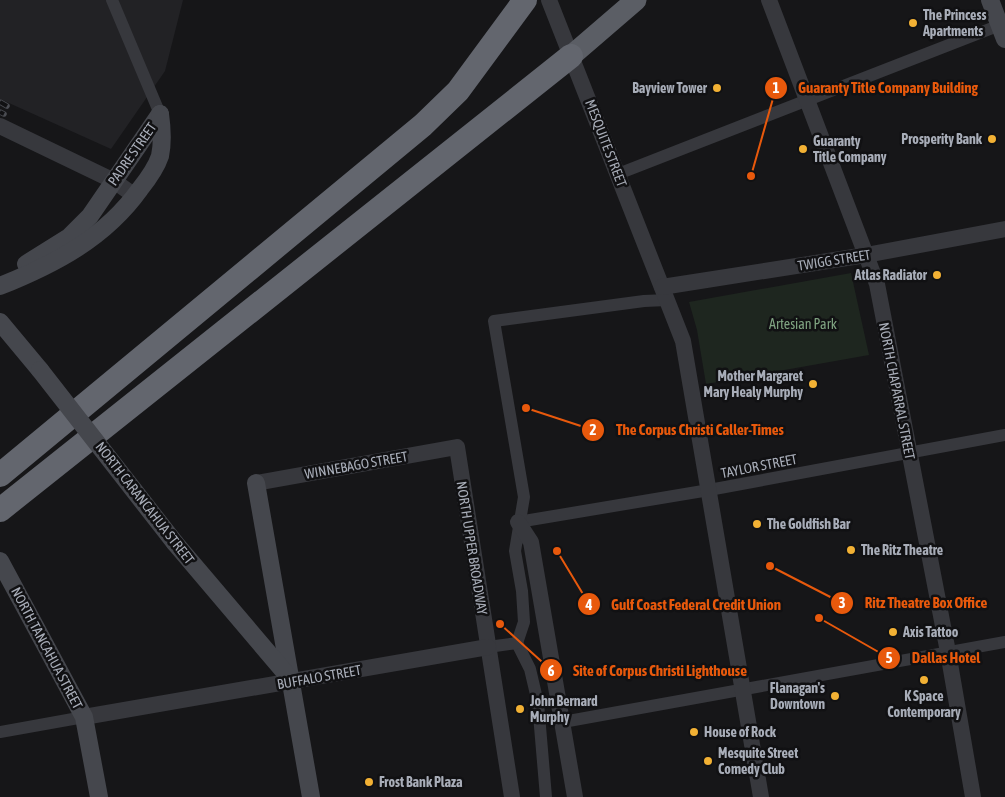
<svg xmlns="http://www.w3.org/2000/svg" width="1005" height="797" font-family="'Asap Condensed',sans-serif">
  <style>
    .built { fill: #222225 }
    .green { fill: #1e261f }
    .lines { fill: none; stroke-linecap: round; stroke-linejoin: round }
    .minor { stroke: #37383d; stroke-width: 12 }
    .tertiary { stroke: #37383d; stroke-width: 16 }
    .secondary { stroke: #45474d; stroke-width: 18 }
    .trunk { stroke: #5b5e65; stroke-width: 21 }
    .motorway { stroke: #63666e; stroke-width: 24 }
    .rail-casing { stroke: #4a4c52; stroke-width: 5.5 }
    .rail { stroke: #111113; stroke-width: 4; stroke-dasharray: 11; stroke-linecap: butt }
    .secondary-bridge { stroke: #45474d; stroke-width: 18 }
    .poi-dot { fill: #f2b134; stroke: #111113; stroke-width: 2 }
    .labels { text-anchor: middle; dominant-baseline: central; stroke-width: 5; stroke-linejoin: round; paint-order: stroke }
    .poi-label { font-size: 14px; font-weight: bold; fill: #a8adb8; stroke: #111113; text-anchor: start }
    .street-label { font-size: 14px; fill: #a8adb8; stroke: #111113 }
    .park-label { font-size: 14px; fill: #7fa381; stroke: #111113 }
    .leader { fill: none; stroke: #e8590c; stroke-width: 2 }
    .callout-dot { fill: #e8590c; stroke: #111113; stroke-width: 2 }
    .mark-label { font-size: 15px; text-anchor: middle; font-weight: bold; fill: #fff }
    .callout-label { font-size: 15px; text-anchor: middle; font-weight: bold; fill: #e8590c; stroke: #111113; stroke-width: 5; stroke-linejoin: round; paint-order: stroke }
  </style>
  <rect width="100%" height="100%" fill="#161618"/>
  <polygon class="built" points="0,0 183,0 165,71 111,149 0,99"/>
  <polygon class="green" points="851,273 869,355 706,384 697,330 689,302"/>
  <g class="lines">
    <g class="minor">
      <polyline points="112,0 160,114"/>
      <polyline points="618,174 1005,23"/>
      <polyline points="518,522 709,490 1005,435"/>
      <polyline points="517,643 524,622 522,591 515,551 524,497 494,321 644,301 667,300"/>
      <polyline points="517,643 530,669 538,703 546,797"/>
      <polyline points="488,647 517,643"/>
      <polyline points="563,722 1005,642"/>
      <polyline points="0,732 84,717"/>
    </g>
    <g class="tertiary">
      <polyline points="549,0 683,341 761,797"/>
      <polyline points="769,0 877,284 948,652 973,797"/>
      <polyline points="0,126 114,181 135,196"/>
      <polyline points="662,287 866,255 1005,229"/>
      <polyline points="256,483 457,447 512,797"/>
      <polyline points="518,522 531,542 575,797"/>
      <polyline points="84,717 488,647"/>
    </g>
    <g class="secondary">
      <polyline points="990,0 1005,39"/>
      <polyline points="26,264 69,237 90,216 160,114"/>
      <path d="M0,286C55,264 105,238 140,189C148,179 156,168 160,156C163,142 162,128 160,114"/>
      <polyline points="0,322 40,370"/>
      <polyline points="256,483 311,797"/>
      <polyline points="175,543 293,682"/>
      <polyline points="0,561 84,717 99,797"/>
    </g>
    <polyline class="trunk" points="571,56 636,0"/>
    <g class="motorway">
      <polyline points="0,475 423,125 458,91 525,0"/>
      <polyline points="0,510 571,56"/>
    </g>
    <g class="rail-casing">
      <g id="rail">
        <polyline points="0,102 7,106"/>
        <polyline points="0,112 4,114"/>
      </g>
    </g>
    <use href="#rail" class="rail"/>
    <polyline class="secondary-bridge" points="40,370 175,543"/>
  </g>
  <g class="poi-dot">
    <circle cx="913" cy="23" r="5"/>
    <circle cx="717" cy="88" r="5"/>
    <circle cx="992" cy="139" r="5"/>
    <circle cx="803" cy="149" r="5"/>
    <circle cx="937" cy="275" r="5"/>
    <circle cx="813" cy="384" r="5"/>
    <circle cx="757" cy="524" r="5"/>
    <circle cx="851" cy="550" r="5"/>
    <circle cx="893" cy="632" r="5"/>
    <circle cx="924" cy="680" r="5"/>
    <circle cx="835" cy="696" r="5"/>
    <circle cx="520" cy="709" r="5"/>
    <circle cx="694" cy="732" r="5"/>
    <circle cx="708" cy="761" r="5"/>
    <circle cx="369" cy="782" r="5"/>
  </g>
  <g class="labels">
    <g class="poi-label">
      <text x="923" y="15">The Princess<tspan x="923" dy="16">Apartments</tspan></text>
      <text x="707" y="88" text-anchor="end">Bayview Tower</text>
      <text x="982" y="139" text-anchor="end">Prosperity Bank</text>
      <text x="813" y="141">Guaranty<tspan x="813" dy="16">Title Company</tspan></text>
      <text x="927" y="275" text-anchor="end">Atlas Radiator</text>
      <text x="803" y="376" text-anchor="end">Mother Margaret<tspan x="803" dy="16">Mary Healy Murphy</tspan></text>
      <text x="767" y="524">The Goldfish Bar</text>
      <text x="861" y="550">The Ritz Theatre</text>
      <text x="903" y="632">Axis Tattoo</text>
      <text x="825" y="688" text-anchor="end">Flanagan's<tspan x="825" dy="16">Downtown</tspan></text>
      <text x="924" y="696" text-anchor="middle">K Space<tspan x="924" dy="16">Contemporary</tspan></text>
      <text x="530" y="701">John Bernard<tspan x="530" dy="16">Murphy</tspan></text>
      <text x="704" y="732">House of Rock</text>
      <text x="718" y="753">Mesquite Street<tspan x="718" dy="16">Comedy Club</tspan></text>
      <text x="379" y="782">Frost Bank Plaza</text>
    </g>
    <g class="street-label">
      <text transform="translate(606 143) rotate(69)">MESQUITE STREET</text>
      <text transform="translate(132 154) rotate(-55)">PADRE STREET</text>
      <text transform="translate(834 260) rotate(-9)">TWIGG STREET</text>
      <text transform="translate(897 391) rotate(79)">NORTH CHAPARRAL STREET</text>
      <text transform="translate(356 465) rotate(-10)">WINNEBAGO STREET</text>
      <text transform="translate(759 466) rotate(-11)">TAYLOR STREET</text>
      <text transform="translate(145 503) rotate(52)">NORTH CARANCAHUA STREET</text>
      <text transform="translate(472 548) rotate(81)">NORTH UPPER BROADWAY</text>
      <text transform="translate(47 648) rotate(62)">NORTH TANCAHUA STREET</text>
      <text transform="translate(319 677) rotate(-10)">BUFFALO STREET</text>
    </g>
    <g class="park-label">
      <text x="803" y="324">Artesian Park</text>
    </g>
  </g>
  <path class="leader" d="M751 176L776 88M526 408L593 430M770 566L842 603M557 551L589 604M819 618L889 658M500 624L551 670"/>
  <g class="callout-dot">
    <circle cx="751" cy="176" r="5"/>
    <circle cx="526" cy="408" r="5"/>
    <circle cx="770" cy="566" r="5"/>
    <circle cx="557" cy="551" r="5"/>
    <circle cx="819" cy="618" r="5"/>
    <circle cx="500" cy="624" r="5"/>
    <circle cx="776" cy="88" r="12"/>
    <circle cx="593" cy="430" r="12"/>
    <circle cx="842" cy="603" r="12"/>
    <circle cx="589" cy="604" r="12"/>
    <circle cx="889" cy="658" r="12"/>
    <circle cx="551" cy="670" r="12"/>
  </g>
  <g class="mark-label">
    <text x="776" y="93">1</text>
    <text x="593" y="435">2</text>
    <text x="842" y="608">3</text>
    <text x="589" y="610">4</text>
    <text x="889" y="663">5</text>
    <text x="551" y="676">6</text>
  </g>
  <g class="callout-label">
    <text x="888" y="93">Guaranty Title Company Building</text>
    <text x="700" y="435">The Corpus Christi Caller-Times</text>
    <text x="926" y="608">Ritz Theatre Box Office</text>
    <text x="696" y="610">Gulf Coast Federal Credit Union</text>
    <text x="946" y="663">Dallas Hotel</text>
    <text x="660" y="676">Site of Corpus Christi Lighthouse</text>
  </g>
</svg>
